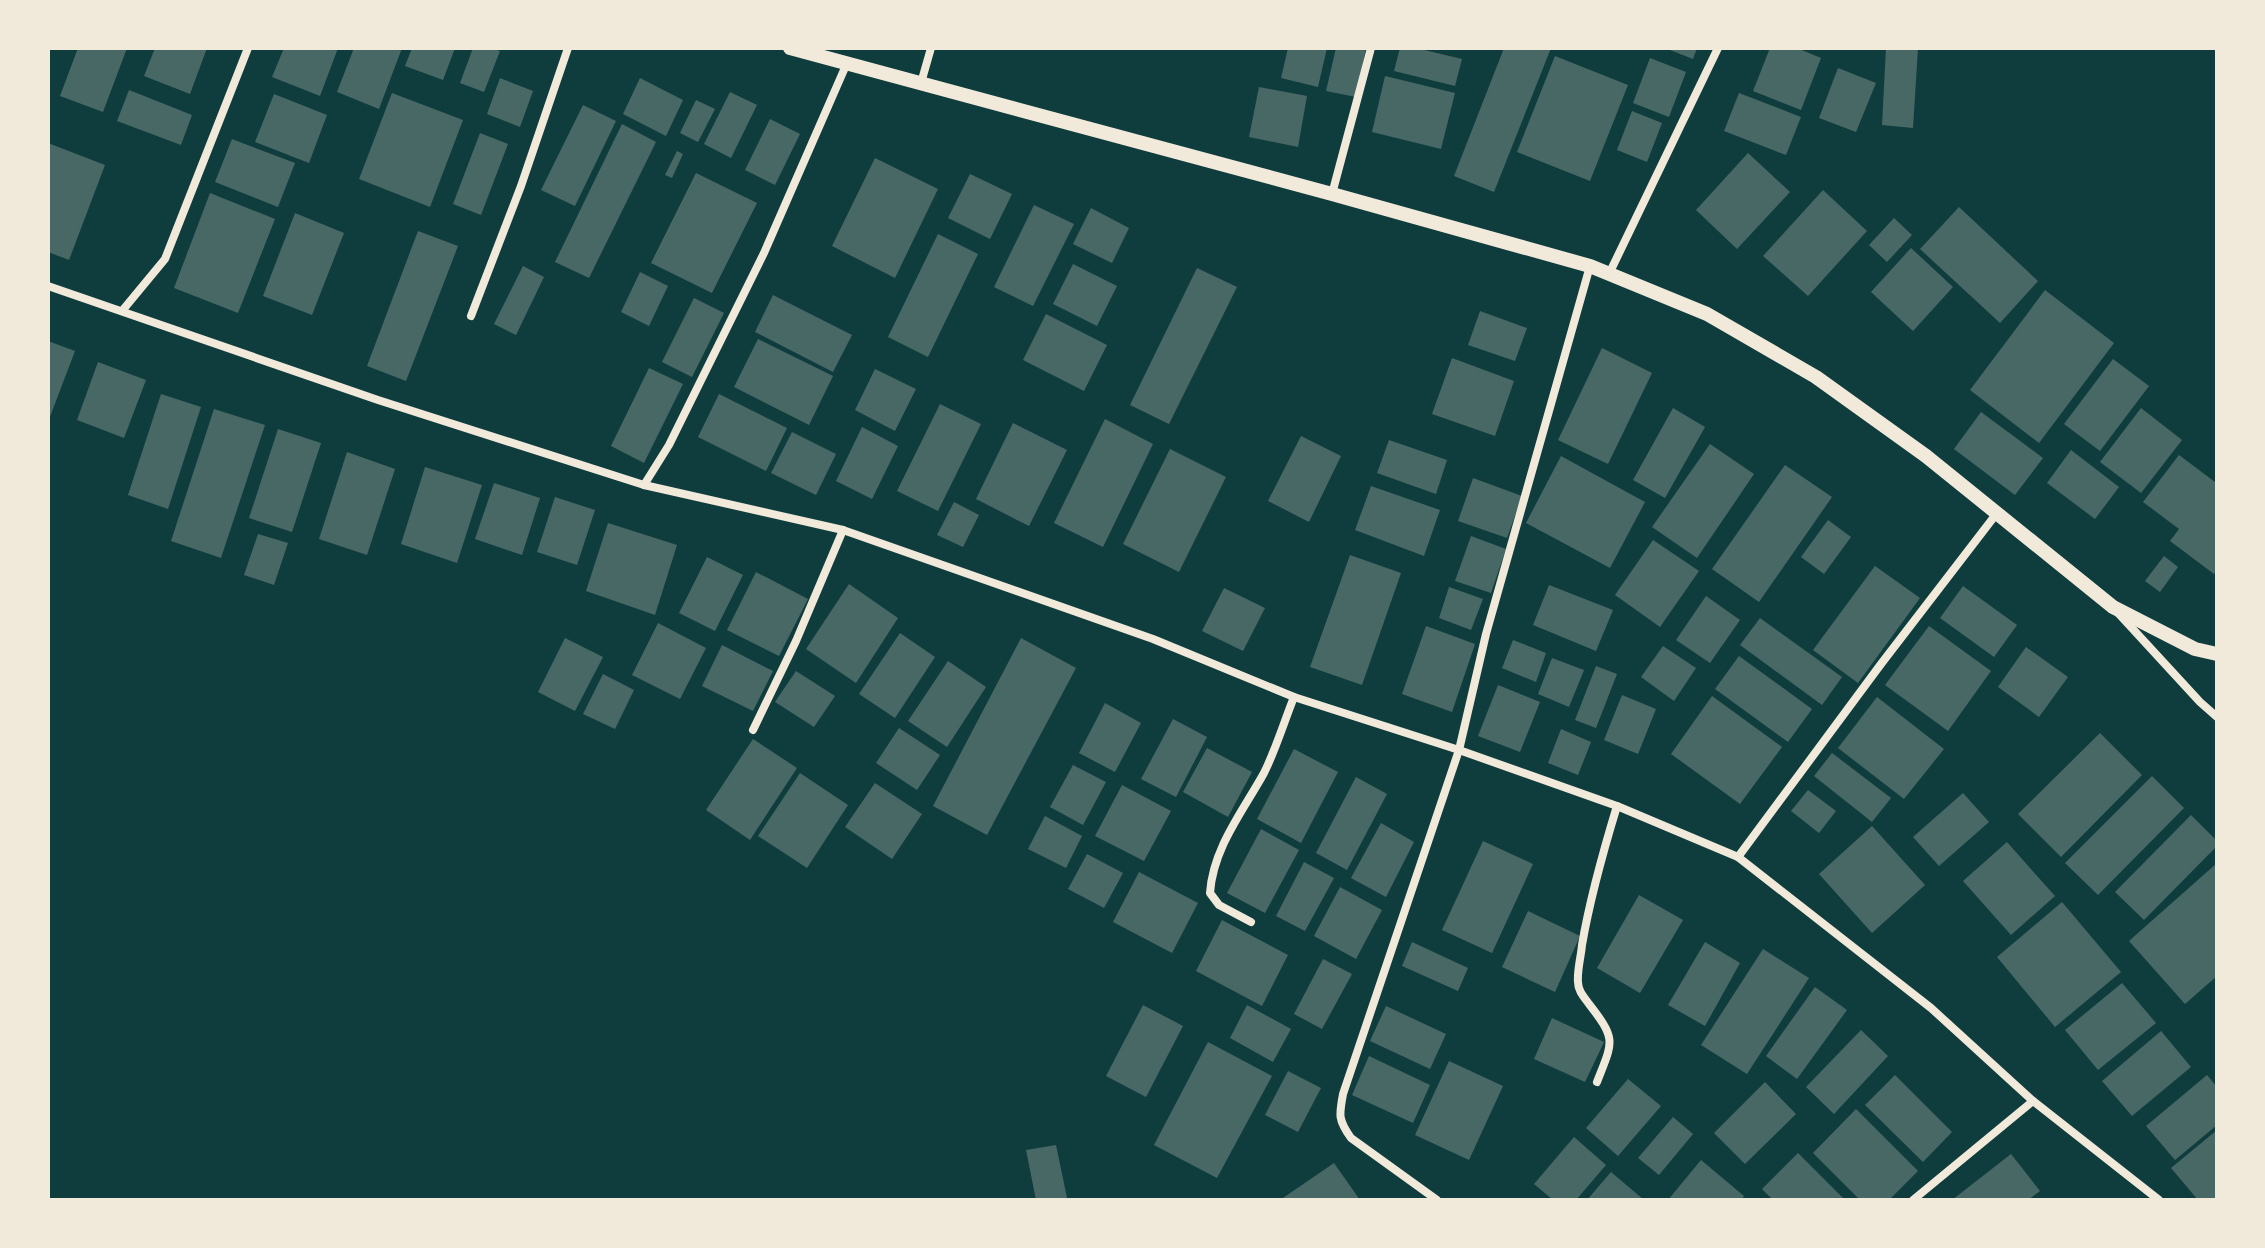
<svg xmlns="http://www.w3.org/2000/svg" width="2265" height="1248" font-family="'Source Serif 4',serif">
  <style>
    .building { fill: #486865 }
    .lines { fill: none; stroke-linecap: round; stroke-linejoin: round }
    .minor { stroke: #f1e9da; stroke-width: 8 }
    .tertiary { stroke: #f1e9da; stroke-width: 14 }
  </style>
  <rect width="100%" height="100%" fill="#0f3d3e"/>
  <g class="building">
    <polygon points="78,48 127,48 103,112 60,96"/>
    <polygon points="155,48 207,48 190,94 144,76"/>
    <polygon points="284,48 338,48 320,96 272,77"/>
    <polygon points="354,48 402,48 379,109 337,92"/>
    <polygon points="412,48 455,48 443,80 405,66"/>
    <polygon points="473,48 492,48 500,51 484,92 460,83"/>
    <polygon points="1288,48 1327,48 1318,87 1281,78"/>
    <polygon points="1336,48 1366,48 1356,97 1326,91"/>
    <polygon points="1400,48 1416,48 1462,59 1455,86 1394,71"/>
    <polygon points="1504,48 1551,48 1494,192 1454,176"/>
    <polygon points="1665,48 1697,48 1693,59"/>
    <polygon points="1770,48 1797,48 1821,58 1801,110 1753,91"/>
    <polygon points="1886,48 1918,48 1913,128 1882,125"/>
    <polygon points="1555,56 1628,85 1590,181 1517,152"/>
    <polygon points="1650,58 1686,72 1669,117 1633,103"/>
    <polygon points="1838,68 1876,83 1856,132 1819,118"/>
    <polygon points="1385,76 1455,93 1441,149 1372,132"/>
    <polygon points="500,78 533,91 520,127 487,114"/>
    <polygon points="640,78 683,100 666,136 623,114"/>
    <polygon points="1259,87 1307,96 1298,147 1249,137"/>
    <polygon points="129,90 192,115 181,145 117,121"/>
    <polygon points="730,92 757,105 731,158 704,144"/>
    <polygon points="392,93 463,120 430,207 359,179"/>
    <polygon points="1739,93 1801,117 1786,155 1724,131"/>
    <polygon points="274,94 327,115 309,163 255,142"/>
    <polygon points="696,100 715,109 698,142 680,133"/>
    <polygon points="583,105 616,121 575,206 541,190"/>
    <polygon points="1632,111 1662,123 1647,162 1617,150"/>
    <polygon points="770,119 800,134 775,185 745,170"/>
    <polygon points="622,124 656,142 589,278 555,262"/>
    <polygon points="480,133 508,144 481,215 453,204"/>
    <polygon points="232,139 295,163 278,207 215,182"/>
    <polygon points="48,143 105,165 69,260 48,252"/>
    <polygon points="677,151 683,154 672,178 665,175"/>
    <polygon points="1748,153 1790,192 1737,249 1696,210"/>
    <polygon points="875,158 938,189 895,278 832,246"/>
    <polygon points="696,173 757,203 712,293 651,263"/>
    <polygon points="970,174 1012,194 990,239 948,218"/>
    <polygon points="1823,190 1867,231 1808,296 1763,256"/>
    <polygon points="210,193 275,219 238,313 174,288"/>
    <polygon points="1034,205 1074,224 1033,306 994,287"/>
    <polygon points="1959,207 2038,281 2000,323 1920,249"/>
    <polygon points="1091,208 1129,228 1112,263 1073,244"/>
    <polygon points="295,213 344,233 312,315 263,296"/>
    <polygon points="1894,218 1912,235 1887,262 1869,245"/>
    <polygon points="418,231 458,246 406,381 367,366"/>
    <polygon points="938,234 978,254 928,357 888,337"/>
    <polygon points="1911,248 1953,287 1913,331 1871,292"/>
    <polygon points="1073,264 1117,286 1097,326 1053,304"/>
    <polygon points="523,266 544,277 516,335 494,324"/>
    <polygon points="1197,268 1237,287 1169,424 1130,405"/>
    <polygon points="640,272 668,286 649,326 621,312"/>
    <polygon points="2045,290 2114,343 2039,443 1970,390"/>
    <polygon points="773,295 852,335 833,372 755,332"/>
    <polygon points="694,298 724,313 692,377 662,362"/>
    <polygon points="1480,311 1527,328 1515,361 1468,345"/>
    <polygon points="1046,314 1107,345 1084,391 1023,360"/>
    <polygon points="758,339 833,376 809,425 734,387"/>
    <polygon points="48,341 75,351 48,422"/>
    <polygon points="1602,348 1652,373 1608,464 1558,440"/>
    <polygon points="1452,358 1514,381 1495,436 1432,414"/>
    <polygon points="2113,359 2149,386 2100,451 2064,424"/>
    <polygon points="98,362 146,380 124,438 77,420"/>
    <polygon points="649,368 683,384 644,463 611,446"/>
    <polygon points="875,369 916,389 895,431 855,410"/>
    <polygon points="161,394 201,407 168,509 128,495"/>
    <polygon points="719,394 787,428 766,471 698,437"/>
    <polygon points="940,404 981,424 938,511 897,491"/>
    <polygon points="1673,408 1705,427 1665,498 1633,480"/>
    <polygon points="2141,408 2182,440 2141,493 2100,462"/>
    <polygon points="214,409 265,425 221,558 171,541"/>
    <polygon points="1981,412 2043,458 2015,495 1954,449"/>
    <polygon points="1105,419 1153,444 1103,547 1054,523"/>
    <polygon points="1013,423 1067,450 1029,526 976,499"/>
    <polygon points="862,427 898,446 872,499 836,481"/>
    <polygon points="278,429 321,443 292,532 249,518"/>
    <polygon points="792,432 836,454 816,495 771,473"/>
    <polygon points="1301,436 1341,456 1309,522 1268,501"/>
    <polygon points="1389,440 1447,460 1436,494 1377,473"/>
    <polygon points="1710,444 1754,474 1697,558 1652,527"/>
    <polygon points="1170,449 1226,477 1179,572 1123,544"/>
    <polygon points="2071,450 2119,487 2095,519 2047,483"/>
    <polygon points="347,452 395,469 367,555 319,539"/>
    <polygon points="2179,455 2215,482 2217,479 2217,569 2214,574 2170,541 2179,529 2143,502"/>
    <polygon points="1561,456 1645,502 1610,568 1526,523"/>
    <polygon points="1785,465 1832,497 1759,602 1712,569"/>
    <polygon points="425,467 482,485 457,563 401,544"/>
    <polygon points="1473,478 1522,496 1507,538 1458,521"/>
    <polygon points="494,483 540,498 522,555 475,539"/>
    <polygon points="1371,486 1440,510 1424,556 1355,530"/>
    <polygon points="555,497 595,510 577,565 537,552"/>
    <polygon points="954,502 979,515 963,547 937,535"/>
    <polygon points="1828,520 1851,537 1824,574 1801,557"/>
    <polygon points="608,523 677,545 655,615 586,591"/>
    <polygon points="258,534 288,543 274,585 244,575"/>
    <polygon points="1471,536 1506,549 1491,593 1455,581"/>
    <polygon points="1653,540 1699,571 1660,627 1615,595"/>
    <polygon points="1350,555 1401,573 1362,685 1310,667"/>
    <polygon points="2164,556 2178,567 2160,592 2145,581"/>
    <polygon points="707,557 743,575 715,631 679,613"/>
    <polygon points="1875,566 1920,598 1858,683 1813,650"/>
    <polygon points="756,572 808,599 779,656 727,630"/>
    <polygon points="849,584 898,618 856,683 806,649"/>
    <polygon points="1549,585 1613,610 1596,651 1533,625"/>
    <polygon points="1963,586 2017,625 1994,657 1940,618"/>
    <polygon points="1449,587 1483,599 1471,630 1439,618"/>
    <polygon points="1224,588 1265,608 1243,651 1202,631"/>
    <polygon points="1706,596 1740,620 1710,663 1676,640"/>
    <polygon points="1760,618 1842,677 1822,705 1740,645"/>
    <polygon points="658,623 706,648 680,699 632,675"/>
    <polygon points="1426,626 1475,644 1452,712 1402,694"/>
    <polygon points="1929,626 1991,671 1948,731 1885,685"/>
    <polygon points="900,633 935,657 895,718 859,694"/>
    <polygon points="565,638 603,657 575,711 538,692"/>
    <polygon points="1021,638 1076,668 987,835 933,806"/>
    <polygon points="1513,640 1546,653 1536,682 1502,668"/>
    <polygon points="722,645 773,671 753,711 702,686"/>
    <polygon points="1663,646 1696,668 1674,701 1641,677"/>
    <polygon points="2026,647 2068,677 2039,717 1998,687"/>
    <polygon points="1739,656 1812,709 1788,742 1715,689"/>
    <polygon points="1552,658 1584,670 1569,707 1538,694"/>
    <polygon points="948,661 986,687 947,747 908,721"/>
    <polygon points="1596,666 1617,674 1596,728 1575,720"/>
    <polygon points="796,671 835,696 814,727 775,702"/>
    <polygon points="603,674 634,690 615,729 583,714"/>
    <polygon points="1498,685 1540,702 1520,752 1478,736"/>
    <polygon points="1622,695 1656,709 1638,754 1604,740"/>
    <polygon points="1712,696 1782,747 1740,804 1671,754"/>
    <polygon points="1877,697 1944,749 1904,799 1838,748"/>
    <polygon points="1105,703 1141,723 1115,772 1079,753"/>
    <polygon points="1173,719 1207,737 1176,797 1141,779"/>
    <polygon points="899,728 940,755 917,790 876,763"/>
    <polygon points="1561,729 1591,742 1578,775 1548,763"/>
    <polygon points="2100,733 2142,775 2061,857 2018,814"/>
    <polygon points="753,739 797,768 750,840 706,810"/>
    <polygon points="1207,748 1252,772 1228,817 1183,792"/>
    <polygon points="1294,749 1338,772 1301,843 1257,819"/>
    <polygon points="1832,753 1891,798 1872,822 1814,776"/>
    <polygon points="1073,765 1106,782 1083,825 1050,807"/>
    <polygon points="800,773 848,805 807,868 758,836"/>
    <polygon points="2152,776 2184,808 2098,895 2065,863"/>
    <polygon points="1356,777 1387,794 1347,870 1316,853"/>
    <polygon points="875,783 922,814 892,859 845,827"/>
    <polygon points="1122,785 1171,811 1144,861 1095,836"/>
    <polygon points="1808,790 1836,811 1819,833 1791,811"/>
    <polygon points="1963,793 1989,822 1939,866 1913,837"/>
    <polygon points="2191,815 2217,841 2217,846 2144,920 2115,892"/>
    <polygon points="1045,816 1082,836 1066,868 1028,849"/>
    <polygon points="1381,823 1414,842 1386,897 1351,878"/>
    <polygon points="1872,826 1925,885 1872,933 1819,874"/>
    <polygon points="1261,829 1299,850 1265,913 1227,893"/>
    <polygon points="1483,841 1533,864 1492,953 1442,930"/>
    <polygon points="2007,842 2055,896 2011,935 1963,881"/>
    <polygon points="1087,854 1123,873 1104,908 1068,889"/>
    <polygon points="1304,862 1334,878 1305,931 1276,916"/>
    <polygon points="2217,863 2217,976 2185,1004 2129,941"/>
    <polygon points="1139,872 1198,903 1172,953 1113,922"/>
    <polygon points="1340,887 1382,910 1356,959 1314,936"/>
    <polygon points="1639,895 1683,920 1640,993 1597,968"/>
    <polygon points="2062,902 2121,972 2055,1027 1997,957"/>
    <polygon points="1528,911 1580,936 1555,992 1502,967"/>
    <polygon points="1222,920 1288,955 1262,1006 1196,971"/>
    <polygon points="1412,942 1468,968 1458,991 1402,966"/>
    <polygon points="1705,942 1740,963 1705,1026 1668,1005"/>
    <polygon points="1763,949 1809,978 1747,1074 1701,1045"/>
    <polygon points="1323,959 1352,974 1322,1029 1294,1014"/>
    <polygon points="2122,983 2156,1023 2098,1070 2065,1030"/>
    <polygon points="1815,987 1847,1010 1797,1079 1766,1056"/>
    <polygon points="1143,1005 1183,1026 1146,1097 1106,1076"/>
    <polygon points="1247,1005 1291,1029 1273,1062 1230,1038"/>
    <polygon points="1386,1006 1446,1034 1430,1069 1370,1041"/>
    <polygon points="1552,1018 1604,1042 1585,1082 1534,1059"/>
    <polygon points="1861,1030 1888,1056 1834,1114 1806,1087"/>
    <polygon points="2161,1031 2191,1067 2132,1116 2102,1081"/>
    <polygon points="1208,1042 1272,1076 1217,1178 1154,1145"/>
    <polygon points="1369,1056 1430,1085 1413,1123 1352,1095"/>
    <polygon points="1449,1061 1503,1086 1469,1160 1415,1135"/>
    <polygon points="1288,1071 1321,1088 1298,1132 1265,1115"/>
    <polygon points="1895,1075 1952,1132 1923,1162 1865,1105"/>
    <polygon points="2207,1075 2217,1087 2217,1125 2175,1160 2146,1126"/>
    <polygon points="1628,1079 1661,1106 1618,1156 1586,1128"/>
    <polygon points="1765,1082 1796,1114 1745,1164 1714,1133"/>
    <polygon points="1856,1109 1918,1171 1889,1200 1860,1200 1813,1153"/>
    <polygon points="1673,1117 1693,1134 1659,1175 1638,1158"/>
    <polygon points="2217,1130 2217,1200 2198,1200 2171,1168"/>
    <polygon points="1574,1137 1606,1165 1576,1200 1553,1200 1534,1184"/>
    <polygon points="1056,1145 1067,1198 1036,1200 1026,1150"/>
    <polygon points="1798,1153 1845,1200 1773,1200 1762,1189"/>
    <polygon points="2011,1154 2040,1191 2028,1200 1952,1200"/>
    <polygon points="1701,1160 1744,1196 1741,1200 1668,1200"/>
    <polygon points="1334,1163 1360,1200 1280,1200"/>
    <polygon points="1611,1172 1644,1200 1587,1200"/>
  </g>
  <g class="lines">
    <g class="minor">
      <polyline points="921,83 931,48"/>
      <polyline points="1332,194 1371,48"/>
      <polyline points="1609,274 1718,48"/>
      <polyline points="48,286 378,400 644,485 843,530 1153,639 1294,697 1459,750 1617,806 1738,857 1931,1008 2033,1101 2159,1200"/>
      <polyline points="122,311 165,259 248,48"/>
      <polyline points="471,316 521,186 568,48"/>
      <polyline points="644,485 669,445 764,253 847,63"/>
      <polyline points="2119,614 2200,702 2217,717"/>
      <polyline points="753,730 796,641 843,530"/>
      <polyline points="1738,857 1881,664 1997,513"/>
      <path d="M1251,922L1219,905L1210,893C1213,848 1243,811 1264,773C1276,749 1284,722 1294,697"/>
      <path d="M1597,1082C1613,1041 1617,1040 1589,1004C1584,997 1578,991 1578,982C1577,970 1581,957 1582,945C1590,898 1603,852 1617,806"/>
      <path d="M1437,1200L1351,1138C1338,1120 1339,1115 1343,1094L1459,750L1486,634L1590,266"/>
      <polyline points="1913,1200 2033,1101"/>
    </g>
    <polyline class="tertiary" points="790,48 1332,194 1590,266 1707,314 1816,377 1926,456 2113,607 2195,649 2217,654"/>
  </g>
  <rect width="2265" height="1248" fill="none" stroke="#f1e9da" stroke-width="100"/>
</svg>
